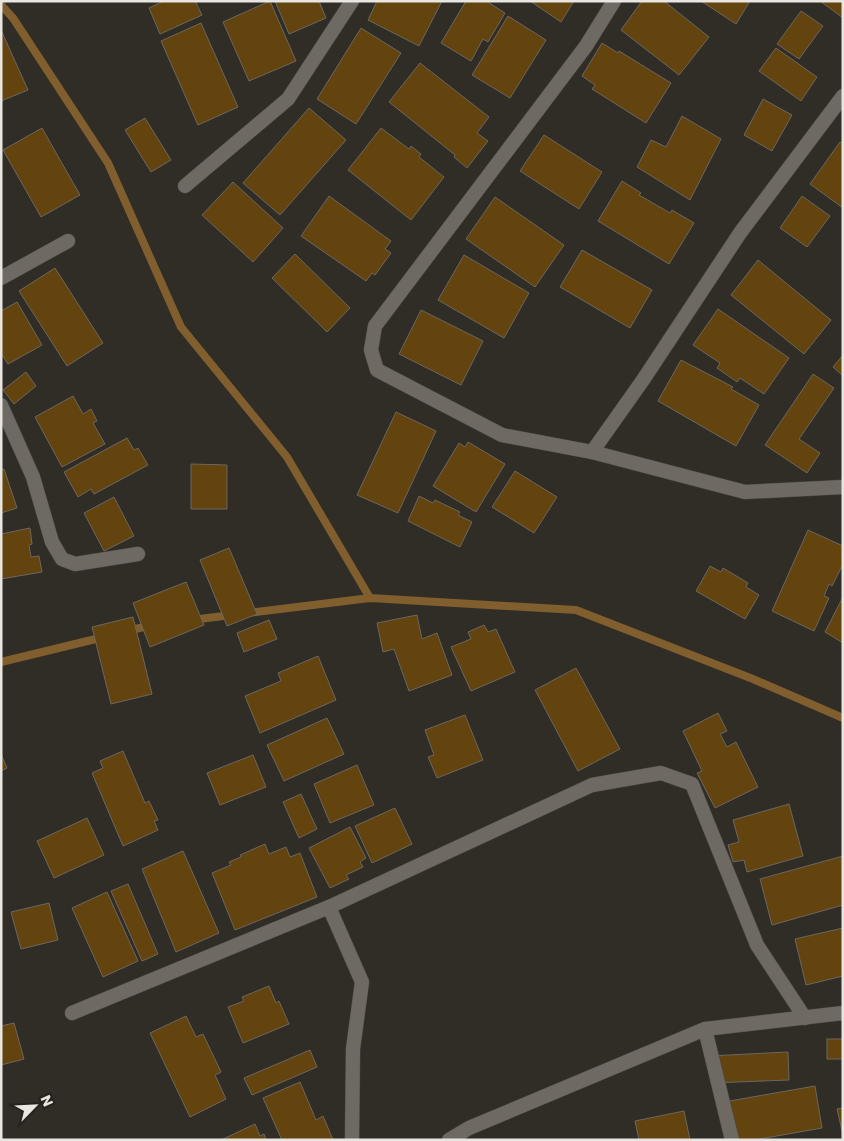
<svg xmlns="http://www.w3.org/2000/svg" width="844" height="1141" font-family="Poppins,sans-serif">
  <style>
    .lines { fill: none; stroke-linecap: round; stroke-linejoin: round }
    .stream { stroke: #805e2d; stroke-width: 8 }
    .building { fill: #63430e; stroke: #6c6760 }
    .minor-casing { stroke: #4e4b46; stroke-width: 15 }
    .minor { stroke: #6e6962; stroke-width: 14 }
  </style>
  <rect width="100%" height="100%" fill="#302c26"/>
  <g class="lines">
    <g class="stream">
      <polyline points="1,5 13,18 108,163 181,327 287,457 370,598"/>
      <polyline points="248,613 370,598 576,610 753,679 843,718"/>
      <polyline points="191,620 232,615"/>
      <polyline points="127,631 152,625"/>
      <polyline points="1,662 104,637"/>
    </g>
  </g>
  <g class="building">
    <polygon points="164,1 195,1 202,15 160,34 149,8"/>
    <polygon points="270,1 296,61 249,81 223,22"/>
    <polygon points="275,1 319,1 326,18 289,34"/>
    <polygon points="377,1 442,1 419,46 368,20"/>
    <polygon points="466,1 486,1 505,13 488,42 483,39 471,61 441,43"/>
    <polygon points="530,1 574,1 561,22"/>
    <polygon points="642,1 664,1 709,37 679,75 621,30"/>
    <polygon points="701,1 750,1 736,24"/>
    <polygon points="820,1 843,1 843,18"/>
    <polygon points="801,11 823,26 799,59 777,44"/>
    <polygon points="508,16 546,40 510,98 472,75"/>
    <polygon points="201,23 238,107 198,125 161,41"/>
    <polygon points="361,28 401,53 356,124 317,99"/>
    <polygon points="1,30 28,90 1,101"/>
    <polygon points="602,43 618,53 619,51 671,83 646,123 592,89 595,85 582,76"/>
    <polygon points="776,48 817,77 801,101 759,71"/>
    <polygon points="420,63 489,117 477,133 488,141 467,168 454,157 455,155 389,102"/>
    <polygon points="763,99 792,115 772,151 744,135"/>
    <polygon points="309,108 346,140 280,215 243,183"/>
    <polygon points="682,116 721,139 690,200 637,167 651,140 666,147"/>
    <polygon points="145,118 171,160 151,172 125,130"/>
    <polygon points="42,128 80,195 41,217 3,150"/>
    <polygon points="381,128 409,149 411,146 421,154 419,157 444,177 411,220 348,170"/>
    <polygon points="544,135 602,172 579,209 520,171"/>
    <polygon points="840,142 843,144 843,208 810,184"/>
    <polygon points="622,181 641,193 639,195 670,213 672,210 694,223 669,264 598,221"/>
    <polygon points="233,182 283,228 253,262 202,215"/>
    <polygon points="329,196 391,241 385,249 391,253 375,275 372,273 366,281 301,236"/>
    <polygon points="802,196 830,216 807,247 780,228"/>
    <polygon points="495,197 564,245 535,287 466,239"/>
    <polygon points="582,250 652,290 630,328 560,287"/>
    <polygon points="295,254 350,308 327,332 272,278"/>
    <polygon points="464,255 529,293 504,338 438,300"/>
    <polygon points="758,260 831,320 804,354 731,295"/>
    <polygon points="55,268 103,343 67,366 19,291"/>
    <polygon points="17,302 42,345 8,364 1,353 1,311"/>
    <polygon points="718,309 789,358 764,394 740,378 737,382 717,368 720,363 693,345"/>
    <polygon points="421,310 483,341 461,385 399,354"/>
    <polygon points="843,355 843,376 833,367"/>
    <polygon points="681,360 733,387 731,389 759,405 736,446 658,401"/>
    <polygon points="26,372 36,386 14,404 3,390"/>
    <polygon points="813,374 834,388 799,439 820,453 807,473 765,445"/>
    <polygon points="73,396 83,414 91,409 97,421 93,423 105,444 62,467 35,417"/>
    <polygon points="396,412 436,431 398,513 357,495"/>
    <polygon points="127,438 134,450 138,448 148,465 94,494 91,489 78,497 64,472"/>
    <polygon points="468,442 505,464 476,512 433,486 459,443 465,447"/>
    <polygon points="191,464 227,465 227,509 191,509"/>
    <polygon points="4,469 17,508 1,513 1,470"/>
    <polygon points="515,471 557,497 534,533 492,507"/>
    <polygon points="419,496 433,503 435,500 460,512 458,515 472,522 460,547 408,521"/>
    <polygon points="114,497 134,536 104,551 84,513"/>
    <polygon points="30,528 32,544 29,545 31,557 39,556 42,572 1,579 1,534"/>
    <polygon points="808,530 843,546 843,564 832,586 829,584 824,596 829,598 814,631 772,611"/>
    <polygon points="229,548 257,614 227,626 200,560"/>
    <polygon points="710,566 721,572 723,568 748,583 746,587 759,595 745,619 696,591"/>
    <polygon points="186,582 204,625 150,647 133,603"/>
    <polygon points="843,597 843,643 825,632"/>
    <polygon points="417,615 422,639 437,633 452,675 409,691 394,649 383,652 377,623"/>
    <polygon points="133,617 152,694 111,704 92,627"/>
    <polygon points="269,620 277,639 244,652 237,633"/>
    <polygon points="484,625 488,632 496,629 515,672 471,691 451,647 471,639 468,632"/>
    <polygon points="318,656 336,700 260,733 245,696 281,681 278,673"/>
    <polygon points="576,668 620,749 578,771 535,690"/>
    <polygon points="718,713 727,731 720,734 727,747 736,742 758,787 715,808 697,773 702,771 683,731"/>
    <polygon points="465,715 483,760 437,778 428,757 434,755 425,730"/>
    <polygon points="327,718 344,754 284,781 267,745"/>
    <polygon points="123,751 145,803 149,801 158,820 154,821 158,830 123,846 92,773 103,768 100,761"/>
    <polygon points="1,754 7,768 1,771"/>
    <polygon points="253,755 266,787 220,805 207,773"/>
    <polygon points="357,765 374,805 330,823 314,784"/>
    <polygon points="301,794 317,829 299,838 283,802"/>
    <polygon points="789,804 803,856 747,872 744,860 733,862 728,845 739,842 733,820"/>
    <polygon points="395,808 412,844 372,863 355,826"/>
    <polygon points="87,818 104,855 54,878 37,841"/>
    <polygon points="350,827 366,858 360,862 363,867 346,875 349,879 330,888 309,848"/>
    <polygon points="265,844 269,854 286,847 290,857 300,853 317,897 235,930 212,873 231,865 229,862 241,857 240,855"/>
    <polygon points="183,851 219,933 176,952 142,869"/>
    <polygon points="843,856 843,905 772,925 760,879"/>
    <polygon points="128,884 158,954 142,961 111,891"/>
    <polygon points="107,892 138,961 103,977 72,908"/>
    <polygon points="49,903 58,940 21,949 11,912"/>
    <polygon points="843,928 843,976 806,985 795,939"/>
    <polygon points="269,986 276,1003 279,1001 289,1024 243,1043 228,1007 244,1001 242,997"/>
    <polygon points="186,1016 196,1037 203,1034 221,1072 215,1075 226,1099 190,1117 150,1033"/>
    <polygon points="14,1023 24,1059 1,1065 1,1026"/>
    <rect x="827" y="1039" width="16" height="20"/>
    <polygon points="310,1050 317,1067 252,1095 244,1078"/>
    <polygon points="788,1052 789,1080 711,1083 709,1056"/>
    <polygon points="300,1082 316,1120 323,1116 333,1140 282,1140 263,1098"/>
    <polygon points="815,1086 822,1128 754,1140 730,1140 724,1102"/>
    <polygon points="843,1108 843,1135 837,1109"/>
    <polygon points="684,1111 690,1140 639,1140 635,1121"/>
    <polygon points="255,1124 260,1136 264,1134 266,1140 221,1140"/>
  </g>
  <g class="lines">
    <g class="minor-casing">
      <g id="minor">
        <polyline points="614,1 586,46 375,326 371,350 377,370 502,435 592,452 745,492 843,487"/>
        <polyline points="185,186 288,99 352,1"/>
        <polyline points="1,278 68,241"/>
        <polyline points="1,405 33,477 52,542 62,559 75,564 138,554"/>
        <polyline points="592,452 643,380 740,233 843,96"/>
        <polyline points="329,907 362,982 353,1049 352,1140"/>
        <polyline points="72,1013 329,907 592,785 661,773 692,784 757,945 805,1018"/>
        <polyline points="705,1029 732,1140"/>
        <polyline points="449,1140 469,1128 705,1029 843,1013"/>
      </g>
    </g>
    <use href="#minor" class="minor"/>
  </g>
  <rect width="844" height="1141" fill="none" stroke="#e9e6e2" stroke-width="5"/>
  <g transform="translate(35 1106) rotate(66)" stroke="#27221d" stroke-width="4" paint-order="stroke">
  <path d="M0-4L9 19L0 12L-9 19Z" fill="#e9e6e2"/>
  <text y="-8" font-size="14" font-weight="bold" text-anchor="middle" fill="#e9e6e2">N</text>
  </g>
</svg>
